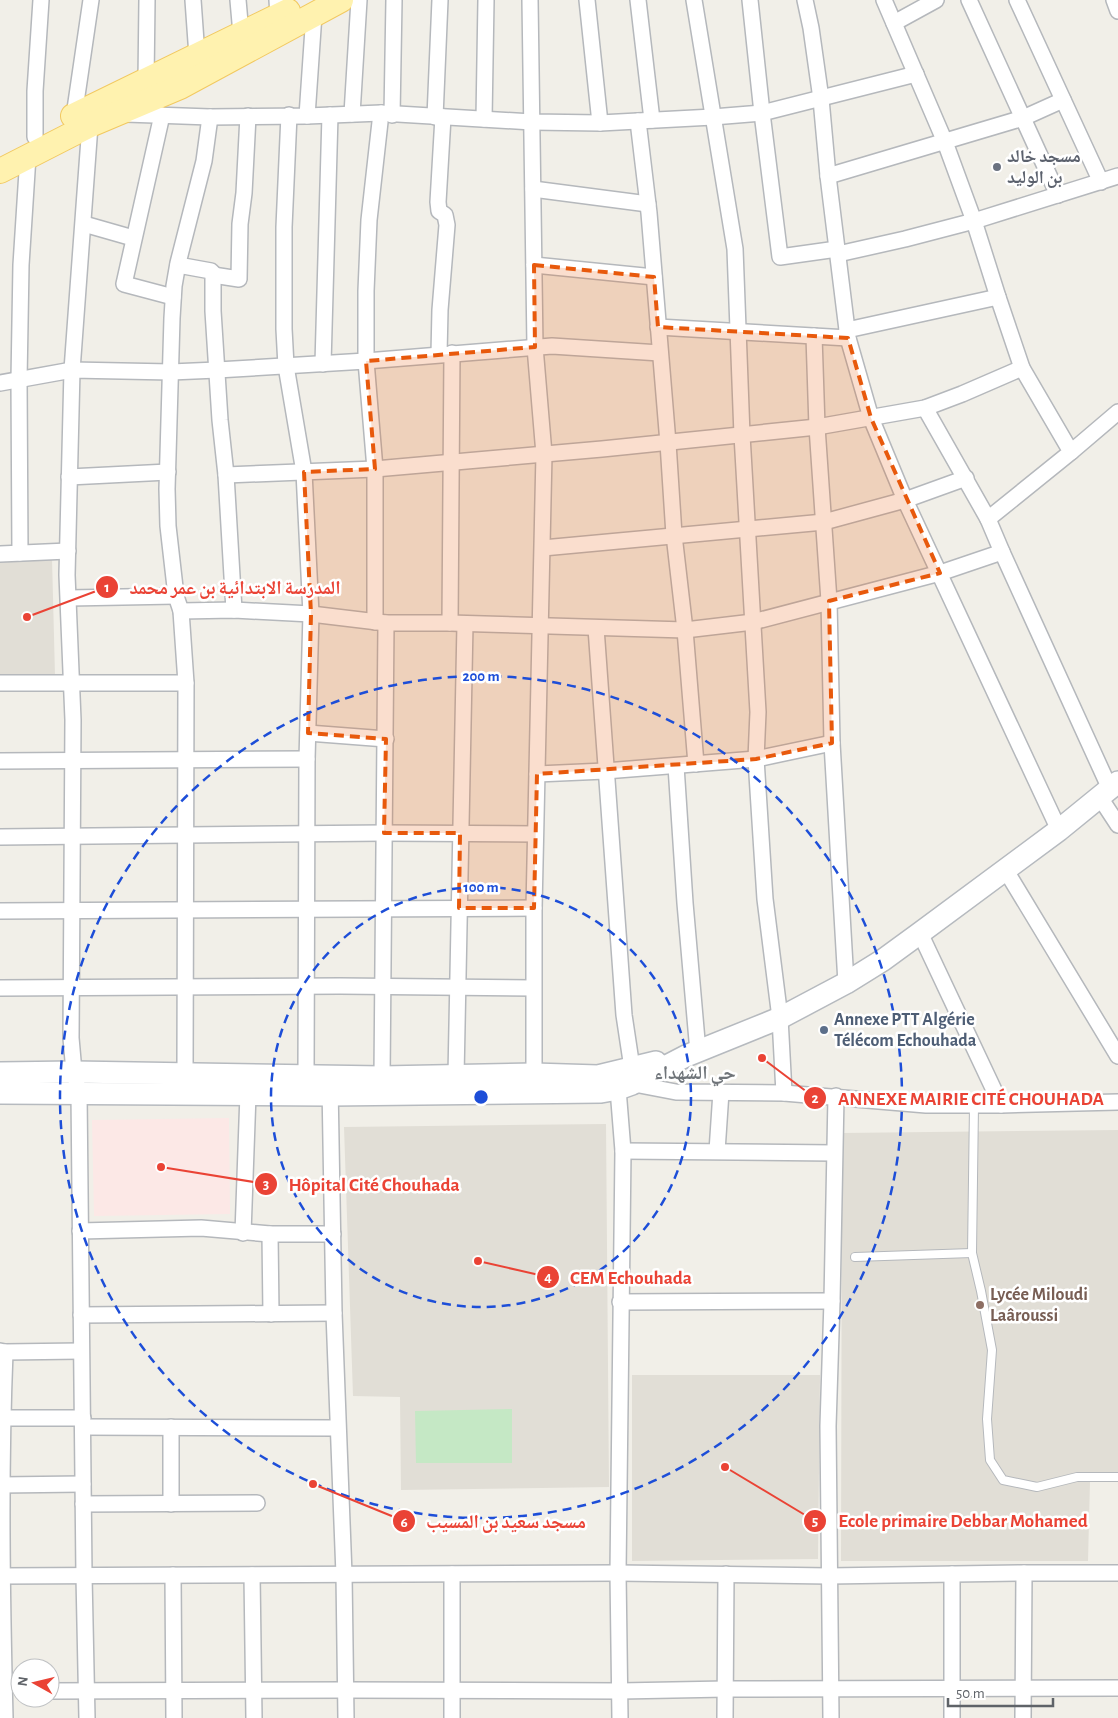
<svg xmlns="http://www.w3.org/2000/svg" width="1118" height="1718" font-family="'Alegreya Sans','Noto Naskh Arabic',sans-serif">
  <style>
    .education { fill: #e1ded6 }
    .medical { fill: #fce8e6 }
    .green { fill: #c5e8c5 }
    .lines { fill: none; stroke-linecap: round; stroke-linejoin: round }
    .lane-casing { stroke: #b5b8bc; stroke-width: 10 }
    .street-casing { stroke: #b5b8bc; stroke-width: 18 }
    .secondary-casing { stroke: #b6babf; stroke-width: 24 }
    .primary-casing { stroke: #f2c960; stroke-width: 26 }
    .lane { stroke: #fff; stroke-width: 8 }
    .street { stroke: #fff; stroke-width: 15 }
    .secondary { stroke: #fff; stroke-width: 21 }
    .primary { stroke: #fff2af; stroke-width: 24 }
    .marked { fill: #e8590c; fill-opacity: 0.2; stroke: #e8590c; stroke-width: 4; stroke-dasharray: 10 6; stroke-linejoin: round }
    .ring { fill: none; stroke: #1d4ed8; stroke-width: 2.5; stroke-dasharray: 9 6 }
    .worship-dot { fill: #6b7280; stroke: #fff; stroke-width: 2 }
    .service-dot { fill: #5c6f8a; stroke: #fff; stroke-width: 2 }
    .education-dot { fill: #8d6e63; stroke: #fff; stroke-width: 2 }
    .labels { text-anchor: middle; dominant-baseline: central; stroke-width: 5; stroke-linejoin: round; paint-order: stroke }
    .worship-label { font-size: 18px; font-weight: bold; fill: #5b616d; stroke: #fff; text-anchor: start }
    .service-label { font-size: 18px; font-weight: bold; fill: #4e5e75; stroke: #fff; text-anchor: start }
    .education-label { font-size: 18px; font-weight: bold; fill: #785e54; stroke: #fff; text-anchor: start }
    .neighbourhood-label { font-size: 19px; font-weight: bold; fill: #70757a; stroke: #fff }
    .centre { fill: #1d4ed8; stroke: #fff; stroke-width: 2.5 }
    .ring-label { font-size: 15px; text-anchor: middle; font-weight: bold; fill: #1d4ed8; stroke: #fff; stroke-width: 5; stroke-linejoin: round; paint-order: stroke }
    .leader { fill: none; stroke: #ea4335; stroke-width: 2 }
    .callout-dot { fill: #ea4335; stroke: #fff; stroke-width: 2 }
    .mark-label { font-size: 15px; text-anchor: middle; font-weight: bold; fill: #fff }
    .callout-label { font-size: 19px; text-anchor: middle; font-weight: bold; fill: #ea4335; stroke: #fff; stroke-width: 5; stroke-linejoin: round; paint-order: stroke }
  </style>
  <rect width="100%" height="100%" fill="#f1efe8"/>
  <g class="education">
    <polygon points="52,558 55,676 0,677 0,559"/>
    <polygon points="606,1124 609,1487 401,1490 400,1397 353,1396 344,1127"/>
    <polygon points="1118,1130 1118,1477 1090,1482 1088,1561 841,1561 842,1133"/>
    <polygon points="632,1375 820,1375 818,1559 632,1561"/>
  </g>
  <polygon class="medical" points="229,1118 230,1214 94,1216 92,1120"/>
  <polygon class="green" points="512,1409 512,1463 416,1463 415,1411"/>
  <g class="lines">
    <g class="lane-casing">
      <g id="lane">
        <polyline points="974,1105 972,1253 981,1291 992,1350 987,1419 990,1460 1003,1480 1037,1487 1077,1477 1118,1477"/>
        <polyline points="855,1257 972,1253"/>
      </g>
    </g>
    <g class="street-casing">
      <g id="street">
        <polyline points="193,0 197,56"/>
        <polyline points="238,0 241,34 243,39"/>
        <polyline points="277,0 278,15"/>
        <polyline points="530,0 535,347 544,454 534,908 534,1074"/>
        <polyline points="587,0 600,123"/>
        <polyline points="638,0 652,120"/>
        <polyline points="694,0 735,249 742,435 758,712 756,759 765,899 780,1018 784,1093"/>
        <polyline points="750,0 762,113 780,257 837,249"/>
        <polyline points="805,0 811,28 821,99 828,176 848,338 871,418 905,500 1059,830"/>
        <polyline points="884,0 945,142 974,221 998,297 1022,368 1071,452 988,519 1002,552 1110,789"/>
        <polyline points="969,0 1058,195"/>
        <polyline points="1017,0 1101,182"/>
        <polyline points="1114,0 1118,11"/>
        <polyline points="894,23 936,0"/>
        <polyline points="146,81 147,0"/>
        <polyline points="126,114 210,117 307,116 381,113 532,122 600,123 713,117 762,113 916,74"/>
        <polyline points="352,114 359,0"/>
        <polyline points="162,115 124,284 173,297"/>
        <polyline points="289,115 284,227 284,329 286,366 304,472 311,614 307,759 306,1076"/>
        <polyline points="392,115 394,0"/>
        <polyline points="74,116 91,0"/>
        <polyline points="307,116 314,14"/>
        <polyline points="435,117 440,0"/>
        <polyline points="484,119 486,0"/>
        <polyline points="638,121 649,213 668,443 674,535 685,630 696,764"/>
        <polyline points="35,137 35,91 41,0"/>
        <polyline points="828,176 1023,118 1063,100"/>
        <polyline points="533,189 648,204"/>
        <polyline points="84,224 133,238"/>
        <polyline points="838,254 905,239 974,221 1118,176"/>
        <polyline points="178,265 211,271 213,273 213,311 220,420 226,475 234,610"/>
        <polyline points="534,265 654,277"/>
        <polyline points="213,275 239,279 240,224 244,193 248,116"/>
        <polyline points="658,327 848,338"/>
        <polyline points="847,330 998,297"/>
        <polyline points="814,336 817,427 829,601 832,743 846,983"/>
        <polyline points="439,354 440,310 447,225 445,215 439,211 438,202 443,117"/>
        <polyline points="323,364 330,115"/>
        <polyline points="0,383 72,370 171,372 217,370 366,361 552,346 660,353"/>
        <polyline points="925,408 988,519"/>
        <polyline points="1071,452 1118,412"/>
        <polyline points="226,475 375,469 602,449 817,427 925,408 962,394 1022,368"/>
        <polyline points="69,477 168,472"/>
        <polyline points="543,548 824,522 905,500 966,478"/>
        <polyline points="20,553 19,380 21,265 28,156"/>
        <polyline points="0,554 68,551"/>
        <polyline points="69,598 176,596"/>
        <polyline points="181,611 234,610 311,614 386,623 450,623 685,630 753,622 940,573 1002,552"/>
        <polyline points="375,622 375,469 366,361 366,291 369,220 381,113"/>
        <polyline points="450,623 452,353"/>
        <polyline points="596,628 624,1015 632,1068"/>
        <polyline points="0,683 186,683"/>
        <polyline points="308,733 386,739"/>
        <polyline points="0,761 307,759"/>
        <polyline points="676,766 685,903 698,1052"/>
        <polyline points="537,774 605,771 756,759 832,743"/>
        <polyline points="1099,796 1118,825"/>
        <polyline points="0,837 384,833 535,834"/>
        <polyline points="1005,869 1118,1056"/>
        <polyline points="0,911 534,908"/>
        <polyline points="920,933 1001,1105"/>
        <polyline points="0,988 340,986 533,988"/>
        <polyline points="185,1074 186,683 181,611 176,596 168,526 167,489 172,318 174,286 178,263 204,161 210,117"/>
        <polyline points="456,1076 465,624"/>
        <polyline points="382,1077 386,623"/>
        <polyline points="629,1083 676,1092 784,1093 926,1105 1001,1105 1118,1102"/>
        <polyline points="330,1085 334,1313 344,1575 346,1718"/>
        <polyline points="618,1089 623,1151 618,1573 620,1718"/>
        <polyline points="623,1151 834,1153"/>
        <polyline points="717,1151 721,1092"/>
        <polyline points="80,1231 201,1228 270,1234 333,1234"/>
        <polyline points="243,1233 248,1094"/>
        <polyline points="270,1234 271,1314"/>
        <polyline points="620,1302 832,1301"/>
        <polyline points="81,1315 334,1313"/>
        <polyline points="0,1351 5,1352 81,1351"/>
        <path d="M5,1352C0,1474 2,1596 5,1718"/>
        <polyline points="2,1418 83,1418"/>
        <polyline points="83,1427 337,1428"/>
        <polyline points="171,1427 171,1504"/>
        <polyline points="0,1485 83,1484"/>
        <polyline points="83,1504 257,1503"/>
        <polyline points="452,1574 452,1718"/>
        <polyline points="173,1575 174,1718"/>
        <polyline points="252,1575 254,1718"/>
        <polyline points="0,1576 618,1573 829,1576 1024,1573 1118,1573"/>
        <polyline points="50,1691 346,1690 620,1691 726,1689 1118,1688"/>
        <polyline points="87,1718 84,1576 79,1093 74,1072 71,1038 73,720 67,575 72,370 90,125"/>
        <polyline points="725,1718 726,1574"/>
        <polyline points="831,1718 828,1426 832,1301 836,1096"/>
        <polyline points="952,1718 952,1574"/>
        <polyline points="1023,1718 1024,1573"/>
      </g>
    </g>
    <g class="secondary-casing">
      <g id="secondary">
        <polyline points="0,1073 74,1072 382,1077 534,1074 598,1076 656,1062"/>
        <polyline points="0,1093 330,1095 601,1092 618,1089 632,1084 686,1056 780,1018 846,983 883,960 920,933 1059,830 1118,782"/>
      </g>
    </g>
    <g class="primary-casing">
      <g id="primary">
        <polyline points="73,116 288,11"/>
        <polyline points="0,171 90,125 180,87 341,0"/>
      </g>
    </g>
    <use href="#lane" class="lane"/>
    <use href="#street" class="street"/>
    <use href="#secondary" class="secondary"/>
    <use href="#primary" class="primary"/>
  </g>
  <path class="marked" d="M534,265L654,277L658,327L848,338L871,418L940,573L829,601L832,743L756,759L537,774L534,908H459L460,833H384L386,739L308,733L311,614L304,472L375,469L366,361L535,347Z"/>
  <g class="ring">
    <circle cx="481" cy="1097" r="210"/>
    <circle cx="481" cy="1097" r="421"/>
  </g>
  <circle class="worship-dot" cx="997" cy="167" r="5"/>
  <circle class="service-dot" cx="824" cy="1030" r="5"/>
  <circle class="education-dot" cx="980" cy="1305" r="5"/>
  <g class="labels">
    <g class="worship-label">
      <text x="1007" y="157">مسجد خالد<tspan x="1007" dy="21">بن الوليد</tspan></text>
    </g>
    <g class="service-label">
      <text x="834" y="1020">Annexe PTT Algérie<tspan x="834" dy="21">Télécom Echouhada</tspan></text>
    </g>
    <g class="education-label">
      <text x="990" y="1295">Lycée Miloudi<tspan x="990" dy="21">Laâroussi</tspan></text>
    </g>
    <g class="neighbourhood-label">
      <text x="695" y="1073">حي الشهداء</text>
    </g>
  </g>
  <circle cx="481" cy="1097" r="8" class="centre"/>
  <g class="ring-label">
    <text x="481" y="681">200 m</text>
    <text x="481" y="892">100 m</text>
  </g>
  <path class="leader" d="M27 617L107 587M762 1058L815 1098M161 1167L266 1184M478 1261L548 1277M725 1467L815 1521M313 1484L404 1521"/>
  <g class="callout-dot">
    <circle cx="27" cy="617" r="5"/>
    <circle cx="762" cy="1058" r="5"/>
    <circle cx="161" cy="1167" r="5"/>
    <circle cx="478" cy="1261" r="5"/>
    <circle cx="725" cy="1467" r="5"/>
    <circle cx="313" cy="1484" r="5"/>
    <circle cx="107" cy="587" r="12"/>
    <circle cx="815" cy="1098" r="12"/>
    <circle cx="266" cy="1184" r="12"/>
    <circle cx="548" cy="1277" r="12"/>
    <circle cx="815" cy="1521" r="12"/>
    <circle cx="404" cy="1521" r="12"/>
  </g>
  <g class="mark-label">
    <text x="107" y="592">1</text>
    <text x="815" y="1103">2</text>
    <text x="266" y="1189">3</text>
    <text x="548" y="1282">4</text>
    <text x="815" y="1526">5</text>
    <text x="404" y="1527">6</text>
  </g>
  <g class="callout-label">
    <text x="235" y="594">المدرسة الابتدائية بن عمر محمد</text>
    <text x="971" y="1105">ANNEXE MAIRIE CITÉ CHOUHADA</text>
    <text x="374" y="1191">Hôpital Cité Chouhada</text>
    <text x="631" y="1284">CEM Echouhada</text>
    <text x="963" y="1527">Ecole primaire Debbar Mohamed</text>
    <text x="506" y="1528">مسجد سعيد بن المسيب</text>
  </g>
  <g transform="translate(35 1683) rotate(278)"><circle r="24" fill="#ffffff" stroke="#bfc1c3"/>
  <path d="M0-4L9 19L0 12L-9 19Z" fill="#ea4335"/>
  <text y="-8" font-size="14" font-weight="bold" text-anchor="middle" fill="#5f6368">N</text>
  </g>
  <path d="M948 1698v8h105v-8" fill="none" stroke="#5f6368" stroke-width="2.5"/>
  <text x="956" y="1698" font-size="15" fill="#5f6368" stroke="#ffffff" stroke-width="4" paint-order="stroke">50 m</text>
</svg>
